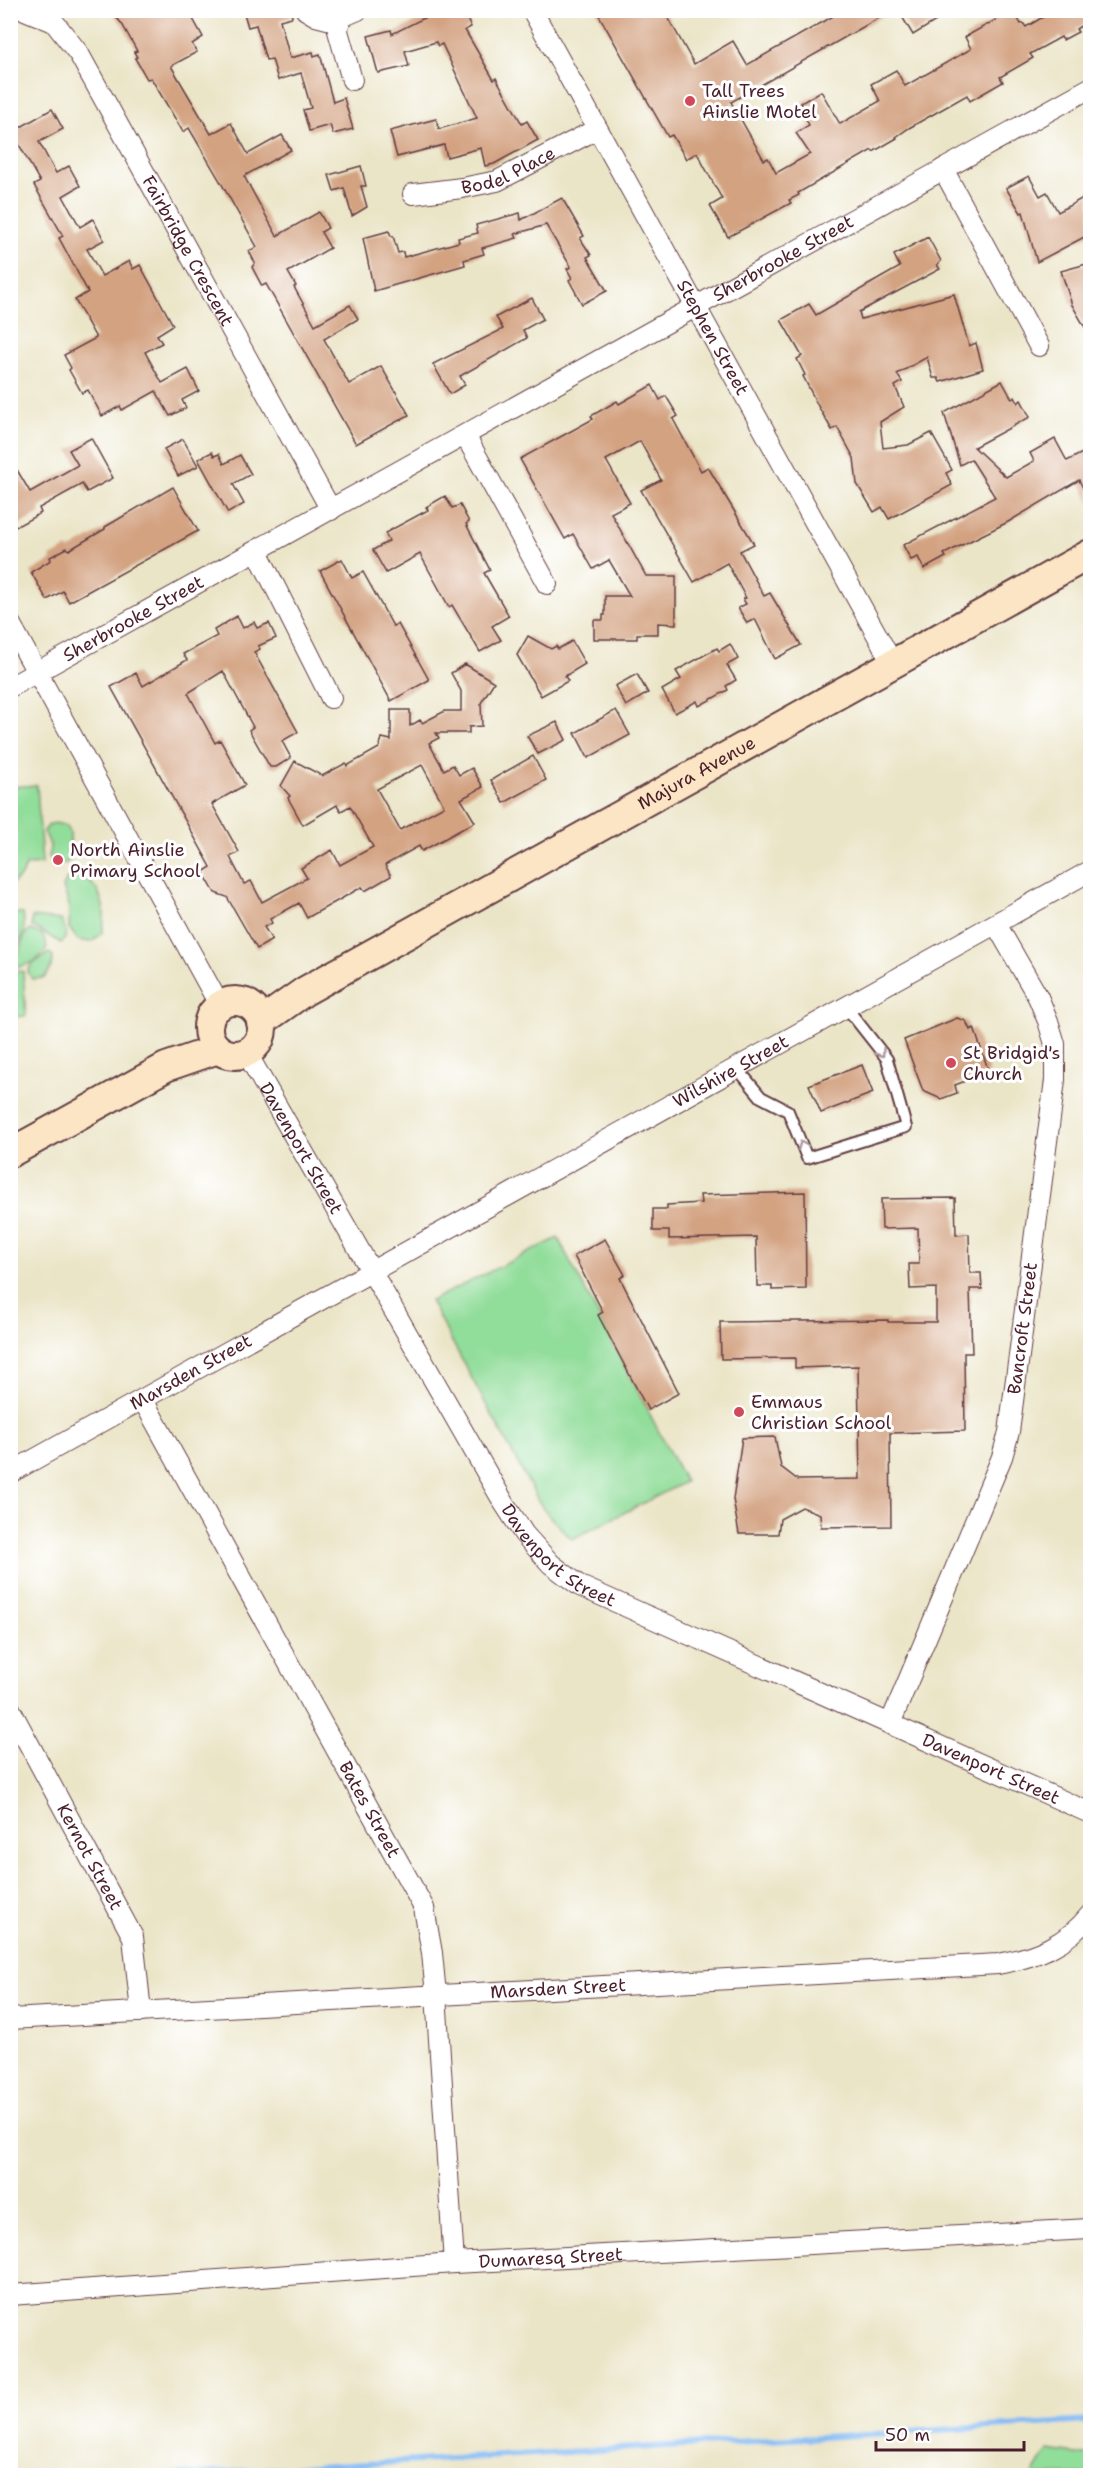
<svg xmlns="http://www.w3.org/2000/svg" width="1101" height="2486" font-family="'Shantell Sans',sans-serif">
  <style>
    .green { fill: #91dd9a; stroke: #6e7e62; stroke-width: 1.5 }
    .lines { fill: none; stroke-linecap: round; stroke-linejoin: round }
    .stream { stroke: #85bcf5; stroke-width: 6 }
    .building { fill: #d3a281; fill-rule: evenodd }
    .lane-casing { stroke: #623d43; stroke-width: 14 }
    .street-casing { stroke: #623d43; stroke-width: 22 }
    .secondary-casing { stroke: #623d43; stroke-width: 32 }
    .lane { stroke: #fff; stroke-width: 10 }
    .street { stroke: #fff; stroke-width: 20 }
    .secondary { stroke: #fce5c4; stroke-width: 28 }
    .oneway { stroke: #ae9aa0 }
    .poi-dot { fill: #d1495b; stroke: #fff; stroke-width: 2 }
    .labels { text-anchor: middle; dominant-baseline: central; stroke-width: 6; stroke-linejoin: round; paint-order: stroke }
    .poi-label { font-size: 18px; fill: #4a1f2b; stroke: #fff; text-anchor: start }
    .street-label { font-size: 18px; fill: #4a1f2b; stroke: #fff }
  </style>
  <rect width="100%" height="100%" fill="#fff"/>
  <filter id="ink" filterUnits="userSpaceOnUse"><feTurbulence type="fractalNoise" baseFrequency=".0167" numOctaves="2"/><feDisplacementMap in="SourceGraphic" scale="12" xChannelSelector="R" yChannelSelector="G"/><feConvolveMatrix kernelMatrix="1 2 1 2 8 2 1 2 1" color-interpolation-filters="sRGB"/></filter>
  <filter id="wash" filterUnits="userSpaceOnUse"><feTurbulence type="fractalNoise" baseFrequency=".008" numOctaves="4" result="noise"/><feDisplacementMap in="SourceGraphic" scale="24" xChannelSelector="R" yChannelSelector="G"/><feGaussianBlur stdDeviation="1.35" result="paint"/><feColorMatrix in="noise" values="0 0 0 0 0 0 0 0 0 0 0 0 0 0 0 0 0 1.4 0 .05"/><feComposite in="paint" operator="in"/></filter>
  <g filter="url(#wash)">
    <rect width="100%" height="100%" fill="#ebe5c8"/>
    <g class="green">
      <polygon points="37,785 42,864 27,865 20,877 11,885 11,787"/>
      <polygon points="55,823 67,826 70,832 71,859 66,863 52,862 49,858 50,845 44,831 49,825"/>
      <path d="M75,874C101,882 108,908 102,933L91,942L78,940L69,928V905L63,887L69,875Z"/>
      <path d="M15,913L23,914C26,929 23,944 11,953C10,939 13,927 15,913Z"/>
      <polygon points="32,917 61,920 66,931 65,939 61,943 32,926"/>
      <path d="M31,930L43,935L47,947C39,962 27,966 11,968V957L19,952L26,932Z"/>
      <path d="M49,953L53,956C54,964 49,971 44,978L32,979L28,972L31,965Z"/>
      <polygon points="23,971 26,1016 11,1017 11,972"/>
      <polygon points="558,1238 685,1482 572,1539 550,1517 539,1502 430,1301"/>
      <polygon points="1048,2450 1090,2456 1090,2475 1033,2475"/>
    </g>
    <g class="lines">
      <polyline class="stream" points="163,2476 1090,2421"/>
    </g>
    <g id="blocks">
      <g class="building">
        <polygon points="110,10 188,10 203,37 192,44 197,52 171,66 211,134 231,123 248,154 282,135 291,150 244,176 277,236 319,212 328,228 321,232 330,248 288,272 296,286 294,287 315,325 350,305 358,319 324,339 349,384 381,366 409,415 356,444 266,284 262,286 252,267 255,263 249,251 257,247 220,181 189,128 183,132 151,78 147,79 135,58 137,57 134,52 137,51 122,24"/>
        <polygon points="243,10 291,10 292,17 280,20 290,58 313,52 314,56 320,54 333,102 344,98 353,129 333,134 330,125 309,131 303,110 311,108 301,73 278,80 272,59 266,60 256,25 248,27"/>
        <polygon points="424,10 462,10 471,27 465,30 494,80 496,78 522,124 527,121 538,140 494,164 485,166 481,148 447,157 444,145 397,157 390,131 436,119 439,129 477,118 442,44 438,46 436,42 405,51 409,66 378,73 368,36 391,30 392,34 428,16"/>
        <polygon points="596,10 664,10 694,64 733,41 747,65 844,10 893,10 731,102 764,160 768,158 776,173 810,154 796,133 809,125 805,117 808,115 801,103 821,91 840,124 880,101 871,84 896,70 905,86 971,49 965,37 1013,10 1021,24 1023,23 1026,27 1055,10 1090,10 1090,20 1076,29 1078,32 1063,40 1061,37 1030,54 1033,58 1000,77 1003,82 970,101 967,95 909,128 896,137 897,138 873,152 872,150 798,193 799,195 789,200 791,203 728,237 710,206 722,199 697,153 686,159 672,135 668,137"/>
        <polygon points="898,10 954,10 913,35"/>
        <polygon points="52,109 63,129 39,142 56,173 69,166 80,186 63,196 80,227 93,219 104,240 87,249 102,276 129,261 133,269 140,265 173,325 157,335 162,343 145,352 162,383 188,369 199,391 182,400 186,408 170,416 156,391 122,410 120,406 102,416 88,390 82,393 69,370 71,368 64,355 96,338 75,300 88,292 59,238 63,236 34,185 40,182 12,132"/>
        <polygon points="361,166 366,186 361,186 367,207 352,216 344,188 334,191 329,175"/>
        <polygon points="1029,176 1040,196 1047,192 1058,212 1090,194 1090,234 1037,262 1023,212 1021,213 1006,188"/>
        <polygon points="562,198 584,236 580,238 591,255 587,257 607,291 582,304 569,280 572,278 567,269 571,267 546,225 515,234 517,238 482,248 484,254 464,260 465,265 374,291 363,238 389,231 391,236 393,236 398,253 403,252 404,257 459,242 458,238 478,233 476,225 520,213 521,220"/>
        <polygon points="928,237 941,261 937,265 940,269 859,312 861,319 954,294 969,346 976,343 983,369 940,382 938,378 933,378 927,357 897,374 902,382 895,386 904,407 880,422 883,448 908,445 931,433 952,470 946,473 952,485 889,519 882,507 874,512 857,484 854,458 837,427 832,430 819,408 803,376 805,375 797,359 802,356 781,320 809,304 816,315 870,284 900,267 894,255"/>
        <polygon points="1090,263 1090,336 1072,305 1061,271"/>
        <polygon points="532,298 543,319 523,330 527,338 460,376 465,385 450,394 433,364 503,329 496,317"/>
        <polygon points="1002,381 1012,399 1015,397 1018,403 1021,400 1030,417 974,447 1006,477 1034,461 1030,453 1055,439 1067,461 1090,449 1090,502 1079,480 1008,522 944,554 946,557 924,569 918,557 911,560 903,545 995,497 971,459 960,465 944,413"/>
        <polygon points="652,385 660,400 666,396 678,416 673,419 701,471 708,467 736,514 754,544 740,551 764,596 770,593 801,645 775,659 755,619 747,623 738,608 746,604 743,599 746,598 727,563 694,582 641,490 661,480 640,441 606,460 630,503 611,513 646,576 676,576 676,624 658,623 658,634 637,634 637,639 594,639 594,620 603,620 603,615 605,615 605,596 630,596 609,560 593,569 573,534 565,539 520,459 593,419 591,416 617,401 619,404"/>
        <polygon points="91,438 113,478 87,492 82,484 39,508 41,513 10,530 10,458 30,492 78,465 69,450"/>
        <polygon points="183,439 198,466 178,476 164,449"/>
        <polygon points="212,452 214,456 219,454 224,464 240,455 251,474 233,484 244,504 228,513 198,459"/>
        <polygon points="173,487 198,531 69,602 63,591 47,600 31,572 51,560 50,557 67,548 69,550 105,529 105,527"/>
        <polygon points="445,496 452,508 460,505 469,522 466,524 490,570 484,573 509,616 492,626 501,640 480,652 452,605 449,607 420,554 386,573 373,550 389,541 385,533 428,510 426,507"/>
        <polygon points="342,559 352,578 363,572 393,626 398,624 429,680 391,701 320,571"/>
        <path d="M237,616L243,628L254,622L257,628L269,623L276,638L258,646L260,649L254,652L298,732L282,741L291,758L276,767H270L249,730L253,727L223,671L188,693L215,743L220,740L245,785L212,804L239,852L230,857L244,884L251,881L262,902L307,878L301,868L332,850L340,865L373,847L350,806L341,811L337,805L303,825L288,798L290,796L281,786L295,761L322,776L346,763L347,766L379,748L382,738L391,740V710H410V726L420,720L422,723L445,711H461V691L451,673L465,664L494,682L481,703L482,726L469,727V733H436L439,738L429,743L444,770L453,765L459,775L472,768L483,787L461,799L475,822L422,851L419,846L385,865L391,876L365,891L362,887L307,918L299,903L270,919L272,923L264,927L272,940L257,949L227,897L215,893L203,872L211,867L111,687L136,673L143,686L187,660L183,654L217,636L214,630ZM422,765L444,806L400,830L377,789Z"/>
        <polygon points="528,636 551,649 556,646 558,649 572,641 585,664 565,676 568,681 541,696 517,655"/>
        <polygon points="730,644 738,659 727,665 736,680 726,686 728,690 699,706 697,701 675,713 662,690 681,679 676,671 717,648 719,651"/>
        <polygon points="637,674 648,693 626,706 615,686"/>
        <polygon points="616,710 630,735 588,758 575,733"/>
        <polygon points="557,722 566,740 538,754 527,736"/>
        <polygon points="533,756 546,780 504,803 491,780"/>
        <polygon points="957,1018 966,1021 970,1030 974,1028 989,1072 955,1085 957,1093 941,1099 923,1091 904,1040"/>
        <polygon points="862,1065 873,1093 821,1113 809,1085"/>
        <polygon points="805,1192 806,1289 772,1290 772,1286 757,1286 756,1237 669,1239 669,1231 653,1231 653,1209 667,1209 667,1205 701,1203 700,1195"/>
        <polygon points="955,1198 956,1235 969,1234 970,1273 981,1273 982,1289 970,1289 972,1353 964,1353 965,1431 890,1433 891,1526 821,1527 820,1514 802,1507 780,1519 778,1534 739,1534 733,1499 742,1438 775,1437 781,1467 798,1480 860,1479 858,1366 795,1368 795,1358 721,1359 720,1322 888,1320 888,1322 936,1322 936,1288 910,1289 909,1264 919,1264 918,1228 882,1229 881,1199"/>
        <polygon points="605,1239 625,1275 620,1278 679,1393 648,1410 598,1315 603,1312 574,1256"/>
      </g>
    </g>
  </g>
  <g filter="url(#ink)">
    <use href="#blocks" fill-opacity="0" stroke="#623d43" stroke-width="1.5"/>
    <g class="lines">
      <g class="lane-casing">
        <polyline id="lane" points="737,1068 761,1097 788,1111 807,1158 906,1127 887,1059 846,1007"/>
      </g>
      <g class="street-casing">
        <g id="street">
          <path id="s1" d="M25,10L54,22L79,54L331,510"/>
          <polyline points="306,10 316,16 339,22 344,16 358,10"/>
          <path id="s2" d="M532,10L893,664"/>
          <polyline points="339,22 338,31 352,80"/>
          <polyline points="943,169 1039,346"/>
          <path id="s3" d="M413,194L462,188L497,181L597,129"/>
          <polyline points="465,435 547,584"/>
          <polyline points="257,551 331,698"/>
          <polyline points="10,623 220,1006"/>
          <path id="s4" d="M10,687L1090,88"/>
          <path id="s5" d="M246,1052L504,1503L524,1534L551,1564L580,1586L1090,1813"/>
          <path id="s6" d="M143,1400L424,1908L432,1953L436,1995L454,2263"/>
          <path id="s7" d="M10,1473L1090,871"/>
          <path id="s8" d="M10,1709L133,1937L141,2012"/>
          <path id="s9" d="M890,1724L1002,1457L1009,1432L1055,1080V1044L1048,1021L1038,997L996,924"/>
          <path id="s10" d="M10,2019L998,1964C1036,1957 1066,1945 1090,1915"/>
          <path id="s11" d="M10,2295L454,2263L1090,2229"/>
        </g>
      </g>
      <g class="secondary-casing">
        <g id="secondary">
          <circle cx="235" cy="1028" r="27"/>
          <path id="s12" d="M261,1022L305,991L1090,554"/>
          <polyline points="10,1153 166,1067 218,1049"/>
        </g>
      </g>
      <use href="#lane" class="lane"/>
      <use href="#street" class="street"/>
      <use href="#secondary" class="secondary"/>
    </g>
    <defs><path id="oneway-chevron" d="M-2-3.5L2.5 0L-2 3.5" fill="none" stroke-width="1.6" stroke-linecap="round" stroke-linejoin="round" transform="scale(1.5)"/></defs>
    <g class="oneway">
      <use href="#oneway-chevron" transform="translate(881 1053) rotate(55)"/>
      <use href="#oneway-chevron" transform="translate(802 1145) rotate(-112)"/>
    </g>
  </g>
  <g class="poi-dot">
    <circle cx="690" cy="101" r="6"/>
    <circle cx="58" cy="860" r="6"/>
    <circle cx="951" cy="1063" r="6"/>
    <circle cx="739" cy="1412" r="6"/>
  </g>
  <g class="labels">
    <g class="poi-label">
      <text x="702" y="91">Tall Trees<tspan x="702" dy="21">Ainslie Motel</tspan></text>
      <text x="70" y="850">North Ainslie<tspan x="70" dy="21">Primary School</tspan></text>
      <text x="963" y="1053">St Bridgid's<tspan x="963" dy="21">Church</tspan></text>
      <text x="751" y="1402">Emmaus<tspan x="751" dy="21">Christian School</tspan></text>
    </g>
    <g class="street-label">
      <text stroke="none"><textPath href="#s3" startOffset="99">Bodel Place</textPath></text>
      <text stroke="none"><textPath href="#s1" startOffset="297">Fairbridge Crescent</textPath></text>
      <text stroke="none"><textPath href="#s4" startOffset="884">Sherbrooke Street</textPath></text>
      <text stroke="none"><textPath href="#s2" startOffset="374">Stephen Street</textPath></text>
      <text stroke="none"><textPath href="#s4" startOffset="141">Sherbrooke Street</textPath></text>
      <text stroke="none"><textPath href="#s12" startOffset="502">Majura Avenue</textPath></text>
      <text stroke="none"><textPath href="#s7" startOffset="825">Wilshire Street</textPath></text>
      <text stroke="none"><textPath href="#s5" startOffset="111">Davenport Street</textPath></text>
      <text stroke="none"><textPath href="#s9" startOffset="420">Bancroft Street</textPath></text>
      <text stroke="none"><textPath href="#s7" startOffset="207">Marsden Street</textPath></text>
      <text stroke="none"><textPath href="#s5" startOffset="597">Davenport Street</textPath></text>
      <text stroke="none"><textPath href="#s5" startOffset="1083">Davenport Street</textPath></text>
      <text stroke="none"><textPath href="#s6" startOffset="468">Bates Street</textPath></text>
      <text stroke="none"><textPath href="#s8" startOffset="168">Kernot Street</textPath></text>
      <text stroke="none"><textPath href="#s10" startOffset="549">Marsden Street</textPath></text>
      <text stroke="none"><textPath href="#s11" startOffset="542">Dumaresq Street</textPath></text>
    </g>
  </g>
  <rect width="1101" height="2486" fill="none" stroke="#fff" stroke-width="36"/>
  <path d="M876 2441v9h148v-9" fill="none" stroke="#4a1f2b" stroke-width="3"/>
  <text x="885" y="2441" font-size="18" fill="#4a1f2b" stroke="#ffffff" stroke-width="4.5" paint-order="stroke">50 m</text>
</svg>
